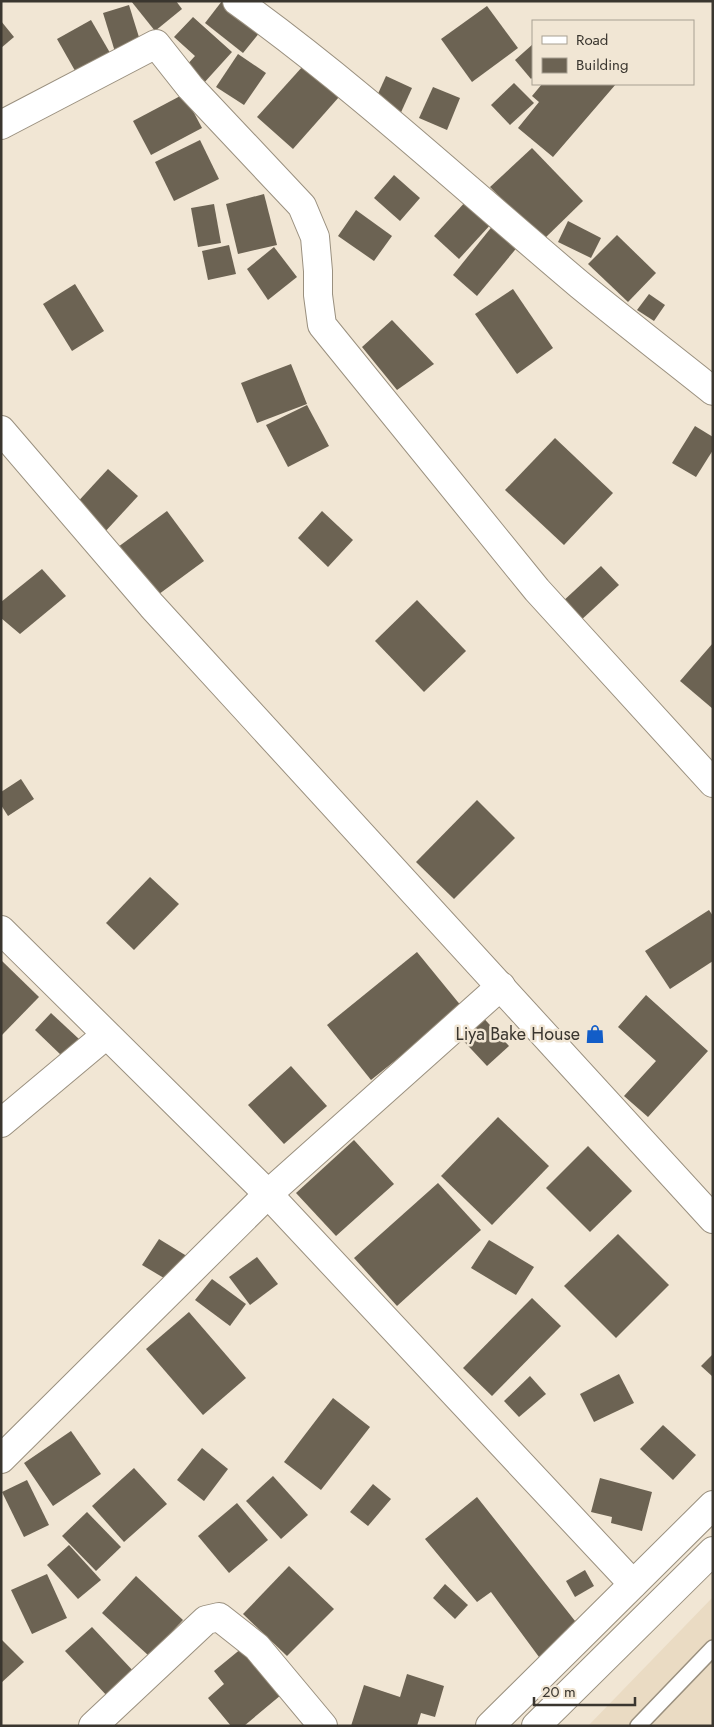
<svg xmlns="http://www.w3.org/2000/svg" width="714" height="1727" font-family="Jost,sans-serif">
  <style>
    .built { fill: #eadbc3 }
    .building { fill: #6c6353 }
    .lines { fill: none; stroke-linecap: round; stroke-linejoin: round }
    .service-casing { stroke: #9a907f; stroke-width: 18 }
    .minor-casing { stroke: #9a907f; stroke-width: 30 }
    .secondary-casing { stroke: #9a907f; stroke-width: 30 }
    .service { stroke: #fff; stroke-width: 15 }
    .minor { stroke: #fff; stroke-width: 28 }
    .secondary { stroke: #fff; stroke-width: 28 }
    .labels { text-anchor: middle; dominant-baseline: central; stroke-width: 5; stroke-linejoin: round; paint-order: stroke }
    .poi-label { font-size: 18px; fill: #3a362f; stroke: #f1e6d4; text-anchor: end }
  </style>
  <rect width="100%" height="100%" fill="#f1e6d4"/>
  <polygon class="built" points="713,1597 713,1726 588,1726"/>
  <g class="building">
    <polygon points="131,1 176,1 182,9 155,31"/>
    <polygon points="222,1 231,1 264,27 243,53 205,23"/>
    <polygon points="129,5 142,47 116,55 103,13"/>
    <polygon points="487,6 518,48 472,82 441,39"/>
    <polygon points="193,17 232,52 203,84 185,67 195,56 174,37"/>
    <polygon points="91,20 113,58 78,76 57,39"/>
    <polygon points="1,21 14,37 1,48"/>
    <polygon points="533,44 533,77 531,79 515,60"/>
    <polygon points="238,54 266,73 244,105 216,87"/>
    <polygon points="303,66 339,97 293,149 257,117"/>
    <polygon points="386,76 412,88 398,119 372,107"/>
    <polygon points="514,83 534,103 510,125 491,105"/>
    <polygon points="542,84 616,84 553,157 518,128 539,102 532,96"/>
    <polygon points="433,87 460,98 447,130 419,118"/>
    <polygon points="184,94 202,128 151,155 133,121"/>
    <polygon points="200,140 219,179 174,201 155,162"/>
    <polygon points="532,148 583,201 542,241 490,187"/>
    <polygon points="394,175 420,198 400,221 374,198"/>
    <polygon points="264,194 277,245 238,254 226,204"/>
    <polygon points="467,200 492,223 459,259 434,236"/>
    <polygon points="214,204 221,243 198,247 191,208"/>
    <polygon points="356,210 392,236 374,261 338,236"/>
    <polygon points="568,221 601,238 591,258 558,242"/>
    <polygon points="494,224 519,245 477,296 453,275"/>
    <polygon points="617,235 656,273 628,302 588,264"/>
    <polygon points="229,245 236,274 208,280 202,251"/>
    <polygon points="274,247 297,277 268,300 247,269"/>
    <polygon points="75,284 104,331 72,351 43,304"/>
    <polygon points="513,289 553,348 517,374 475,314"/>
    <polygon points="649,294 665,305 654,321 637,310"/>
    <polygon points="392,320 434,364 397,390 362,347"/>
    <polygon points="291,364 307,404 257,423 241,383"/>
    <polygon points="307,405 329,446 288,467 266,425"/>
    <polygon points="695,426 713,437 713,450 696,477 672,463"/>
    <polygon points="555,438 613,493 564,545 505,490"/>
    <polygon points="108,469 138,496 103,534 73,507"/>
    <polygon points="167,511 204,561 155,597 118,547"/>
    <polygon points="322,511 353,540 328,567 298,538"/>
    <polygon points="601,566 619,585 579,622 561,603"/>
    <polygon points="42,569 66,596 20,634 1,618 1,602"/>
    <polygon points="417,600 466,651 424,692 375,641"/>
    <polygon points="713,643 713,709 680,681"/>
    <polygon points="21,779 34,799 8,816 1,805 1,792"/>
    <polygon points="477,800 515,838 454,899 416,862"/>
    <polygon points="150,877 179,904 134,950 106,923"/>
    <polygon points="709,910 713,916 713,961 670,989 645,951"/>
    <polygon points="417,952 462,1007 371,1080 327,1025"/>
    <polygon points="1,960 39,997 1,1036"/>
    <polygon points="646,995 708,1051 648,1117 624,1096 656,1061 618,1027"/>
    <polygon points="51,1013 79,1039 62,1056 35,1030"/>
    <polygon points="479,1013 509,1046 487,1066 457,1034"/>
    <polygon points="291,1066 327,1106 284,1144 248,1105"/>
    <polygon points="498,1117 549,1166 492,1225 441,1176"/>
    <polygon points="354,1140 394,1184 336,1236 296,1193"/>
    <polygon points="588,1146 632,1191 590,1232 546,1188"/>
    <polygon points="438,1183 481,1230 397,1306 354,1258"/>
    <polygon points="618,1234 669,1285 616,1338 564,1286"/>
    <polygon points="159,1239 190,1258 174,1284 142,1265"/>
    <polygon points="489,1240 534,1267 516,1295 471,1268"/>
    <polygon points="257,1257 278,1284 250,1305 229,1277"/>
    <polygon points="212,1279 246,1304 230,1326 195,1300"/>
    <polygon points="532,1298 561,1326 492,1396 463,1368"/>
    <polygon points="189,1312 246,1378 203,1415 146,1349"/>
    <polygon points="713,1354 713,1377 701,1366"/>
    <polygon points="619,1374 634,1403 594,1422 580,1394"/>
    <polygon points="530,1376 546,1394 519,1417 504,1401"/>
    <polygon points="333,1398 370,1427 321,1490 284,1462"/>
    <polygon points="663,1425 696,1455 673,1480 640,1449"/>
    <polygon points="71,1431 101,1474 53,1506 24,1463"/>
    <polygon points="202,1448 228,1469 204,1501 177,1480"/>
    <polygon points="134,1468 167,1504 124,1542 92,1506"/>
    <polygon points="273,1476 308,1515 281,1539 246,1501"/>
    <polygon points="600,1478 652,1492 642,1531 611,1523 612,1517 591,1512"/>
    <polygon points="27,1480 49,1525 24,1537 2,1492"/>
    <polygon points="373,1484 391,1499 368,1526 350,1512"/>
    <polygon points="477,1497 579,1626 539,1657 491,1592 477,1602 425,1539"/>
    <polygon points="237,1503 268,1540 229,1573 198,1536"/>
    <polygon points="87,1512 121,1547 96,1571 62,1536"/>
    <polygon points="69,1545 101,1580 78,1599 47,1565"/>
    <polygon points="289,1566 334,1609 287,1656 243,1614"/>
    <polygon points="585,1570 594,1586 575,1597 566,1581"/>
    <polygon points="47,1574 67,1618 32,1634 11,1590"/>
    <polygon points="136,1576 183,1620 149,1656 102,1613"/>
    <polygon points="445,1584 468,1605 455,1619 433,1598"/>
    <polygon points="92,1627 136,1674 109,1698 65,1651"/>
    <polygon points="1,1639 24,1662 1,1683"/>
    <polygon points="242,1648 281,1695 244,1726 231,1726 208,1698 224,1684 214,1671"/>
    <polygon points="407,1674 444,1686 435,1717 421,1713 417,1726 351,1726 364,1685 400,1697"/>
  </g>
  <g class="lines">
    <g class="service-casing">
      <polyline id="service" points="638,1726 713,1648"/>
    </g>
    <g class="minor-casing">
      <g id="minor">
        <path d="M237,1C358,88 466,189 580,285C624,321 669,356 713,391"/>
        <polyline points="1,125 156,44 190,87 302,206 315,237 318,271 318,295 322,325 537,590 713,783"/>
        <polyline points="1,430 152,606 713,1219"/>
        <polyline points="1,930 268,1194 633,1584"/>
        <polyline points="1,1123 106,1035"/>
        <polyline points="1,1459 268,1194 501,986"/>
        <polyline points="93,1726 206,1620 219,1617 257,1647 323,1726"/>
      </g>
    </g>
    <g class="secondary-casing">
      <g id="secondary">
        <polyline points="490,1726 713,1505"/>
        <polyline points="536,1726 713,1551"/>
      </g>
    </g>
    <use href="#service" class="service"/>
    <use href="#minor" class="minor"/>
    <use href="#secondary" class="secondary"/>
  </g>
  <defs>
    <g id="shop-bare" transform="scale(1.5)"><path d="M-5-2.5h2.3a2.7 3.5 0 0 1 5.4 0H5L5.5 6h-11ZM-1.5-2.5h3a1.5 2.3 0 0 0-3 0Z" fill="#125dc8" stroke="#f1e6d4" stroke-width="2.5" paint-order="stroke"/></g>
  </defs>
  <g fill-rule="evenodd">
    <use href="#shop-bare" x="595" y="1034"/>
  </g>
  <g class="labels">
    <g class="poi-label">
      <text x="580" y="1034">Liya Bake House</text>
    </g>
  </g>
  <rect width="714" height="1727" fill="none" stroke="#3a362f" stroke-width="5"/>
  <rect x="532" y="20" width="162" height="65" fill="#f1e6d4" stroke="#a8a092"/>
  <rect x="542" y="36" width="25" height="8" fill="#ffffff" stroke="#a8a092"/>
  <text x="576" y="45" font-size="15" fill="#3a362f">Road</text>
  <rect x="542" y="58" width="25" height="15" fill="#6c6353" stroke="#a8a092"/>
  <text x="576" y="70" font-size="15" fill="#3a362f">Building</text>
  <path d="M534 1697v8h101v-8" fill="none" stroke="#3a362f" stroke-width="2.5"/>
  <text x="542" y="1697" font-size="15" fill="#3a362f" stroke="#f1e6d4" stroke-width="4" paint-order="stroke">20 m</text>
</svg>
